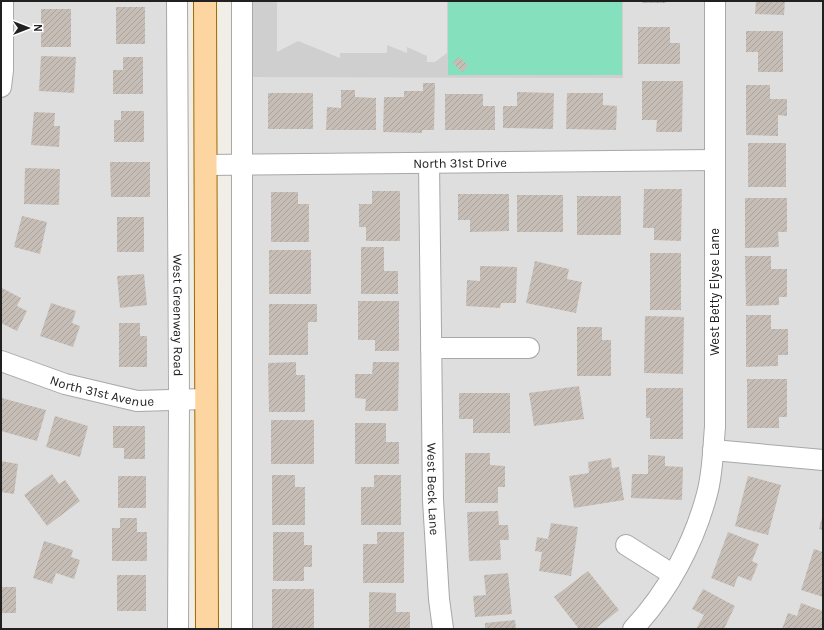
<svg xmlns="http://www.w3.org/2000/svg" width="824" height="630" font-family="Karla,sans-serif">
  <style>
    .residential { fill: #dfdede }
    .religious { fill: #cfcfcf }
    .pitch { fill: #85e0be }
    .parking { fill: #e1e1e1 }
    .building { fill: url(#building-hatch) }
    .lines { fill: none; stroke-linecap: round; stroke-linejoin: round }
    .minor-casing { stroke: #a8a8a8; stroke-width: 22 }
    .major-casing { stroke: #9d6a00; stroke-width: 24 }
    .minor { stroke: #fff; stroke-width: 20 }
    .major { stroke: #fdd5a1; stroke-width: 22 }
    .labels { text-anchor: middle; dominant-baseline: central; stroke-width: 3; stroke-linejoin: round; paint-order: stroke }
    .street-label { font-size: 13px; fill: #212121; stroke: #fff }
  </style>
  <defs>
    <pattern id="building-hatch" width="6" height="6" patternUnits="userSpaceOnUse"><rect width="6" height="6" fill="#c6beb6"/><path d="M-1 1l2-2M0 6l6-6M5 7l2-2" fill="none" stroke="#aaa39c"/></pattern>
  </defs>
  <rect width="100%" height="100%" fill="#f1eee7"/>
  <g class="residential">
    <polygon points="1,1 167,1 168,629 1,629"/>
    <polygon points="622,1 823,1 823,629 251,629 249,77"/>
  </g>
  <polygon class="religious" points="248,1 623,1 623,78 249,77"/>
  <rect class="pitch" x="448" y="1" width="174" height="74"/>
  <polygon class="parking" points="277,1 447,1 447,53 435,62 427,62 427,56 407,47 407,53 387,45 387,53 340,53 340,58 298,41 277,52"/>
  <g class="building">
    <rect x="642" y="1" width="24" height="2"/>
    <polygon points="756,1 785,1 784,15 755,14"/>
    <rect x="116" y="7" width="29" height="37"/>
    <rect x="41" y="9" width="30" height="38"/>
    <polygon points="638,27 670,27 670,43 680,43 680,64 638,64"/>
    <polygon points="746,31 783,31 783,72 758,72 758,52 746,52"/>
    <polygon points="41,56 76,57 74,93 39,91"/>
    <polygon points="123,57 143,57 143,94 113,94 113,70 123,70"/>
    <polygon points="459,57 468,65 462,72 453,63"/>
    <polygon points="642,81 683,81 682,132 656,132 657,120 642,120"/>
    <polygon points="423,83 435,83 434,130 422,130 422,133 383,132 384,97 404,97 404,91 423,91"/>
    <polygon points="746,85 770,85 770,99 787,99 787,116 778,115 778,136 746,135"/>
    <polygon points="341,90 355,90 355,97 376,98 376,130 326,130 327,107 341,108"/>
    <polygon points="517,92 554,93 553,129 503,128 503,106 517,106"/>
    <rect x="268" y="93" width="45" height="36"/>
    <polygon points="567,93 603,93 603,105 617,106 616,130 566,129"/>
    <polygon points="445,94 483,94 483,106 495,106 495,130 445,130"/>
    <polygon points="121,111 144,111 144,142 114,142 114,120 121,120"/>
    <polygon points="34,112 55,113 54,126 60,126 59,147 31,145"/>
    <rect x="748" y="143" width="38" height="44"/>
    <polygon points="110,162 150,162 150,197 111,197"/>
    <polygon points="25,168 60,169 59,205 24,204"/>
    <polygon points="644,189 682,189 681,241 654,240 654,228 643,228"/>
    <polygon points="372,191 400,191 400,241 366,241 366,227 359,227 359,204 372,204"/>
    <polygon points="271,192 298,192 298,204 309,204 309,242 271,242"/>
    <polygon points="458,194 509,194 509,231 470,232 470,220 458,220"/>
    <rect x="517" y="195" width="46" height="37"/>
    <rect x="577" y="196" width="44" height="39"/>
    <polygon points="745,198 787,198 787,232 778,232 779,247 745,248"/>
    <polygon points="22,216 47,222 40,254 14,247"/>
    <rect x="117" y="217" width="27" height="35"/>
    <polygon points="361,247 384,247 384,271 398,271 398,294 361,294"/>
    <rect x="269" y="250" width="42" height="44"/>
    <rect x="650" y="253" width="31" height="57"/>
    <polygon points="745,256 771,256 771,269 787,269 787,297 779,297 779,305 746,306"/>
    <polygon points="535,261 569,269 567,279 582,282 576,313 526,303"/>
    <polygon points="480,266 517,267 516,303 501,303 500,308 466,306 467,280 480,281"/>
    <polygon points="144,274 147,305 120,308 117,276"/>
    <polygon points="2,288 21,298 17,306 27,311 17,331 1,323"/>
    <polygon points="358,301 399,301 399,351 375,351 375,340 358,340"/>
    <polygon points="51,303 76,311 72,323 80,326 73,347 40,336"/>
    <polygon points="269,304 317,304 317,322 308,322 308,355 269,355"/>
    <polygon points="746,315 771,315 771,329 788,329 788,355 778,355 778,366 746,367"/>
    <polygon points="645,316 684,317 683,374 644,373"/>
    <polygon points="119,323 140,323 140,336 147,336 147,367 119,367"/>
    <polygon points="577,327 602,327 602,340 611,340 611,376 577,376"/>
    <polygon points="296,362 296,375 305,375 305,412 269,412 268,363"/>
    <polygon points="373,362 399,362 398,411 365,411 366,399 355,398 355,374 372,374"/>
    <polygon points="747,379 787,379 787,417 779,417 779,428 747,428"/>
    <polygon points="579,386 584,419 534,426 529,393"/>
    <polygon points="646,388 683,388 683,439 650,439 650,418 646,418"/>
    <polygon points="459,393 510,393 510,433 473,433 473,419 459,419"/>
    <polygon points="2,398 46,410 37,441 1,431"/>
    <polygon points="55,416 88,426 80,457 46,447"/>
    <rect x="271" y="420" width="43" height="44"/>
    <polygon points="355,423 386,423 386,442 399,442 399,464 355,464"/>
    <polygon points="113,426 145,426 145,459 124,459 124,448 113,448"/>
    <polygon points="465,453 490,453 490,465 505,466 505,487 498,487 498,503 465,503"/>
    <polygon points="648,455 665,456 665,466 683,467 682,500 631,498 632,474 648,474"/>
    <polygon points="611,458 612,468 619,467 624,500 574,508 569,476 589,473 588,462"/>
    <polygon points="1,461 18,464 14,494 1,492"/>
    <polygon points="52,474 59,484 65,480 80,501 47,526 24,495"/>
    <polygon points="272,475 295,475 295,487 305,487 305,525 272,525"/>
    <polygon points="374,475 401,475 401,525 361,525 361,487 374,487"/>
    <rect x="118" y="476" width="28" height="32"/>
    <polygon points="748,476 781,485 768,535 735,526"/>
    <polygon points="498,511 499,525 508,525 509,540 500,540 501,560 469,561 467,512"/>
    <polygon points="823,514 823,530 819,529"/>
    <polygon points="120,518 137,518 137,532 147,532 147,561 112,561 112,528 120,528"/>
    <polygon points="551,523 578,527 571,576 539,571 542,552 535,551 537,537 548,539"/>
    <polygon points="273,532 304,532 304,545 312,545 312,567 304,567 304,581 273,581"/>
    <polygon points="377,532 404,532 404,583 363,583 363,544 377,544"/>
    <polygon points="728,532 759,544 752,561 758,564 751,581 738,576 734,587 711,578"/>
    <polygon points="44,541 73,550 71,557 80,560 74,579 56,573 52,584 33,578"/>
    <polygon points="814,549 823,552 823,597 801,590"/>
    <polygon points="588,571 619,610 595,629 579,629 554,597"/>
    <polygon points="508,573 512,614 475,617 473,596 486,595 484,575"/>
    <rect x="117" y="575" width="29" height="36"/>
    <rect x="1" y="587" width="15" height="26"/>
    <rect x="272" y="589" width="42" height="40"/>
    <polygon points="703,589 735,606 724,629 696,629 704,615 692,609"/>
    <polygon points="369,592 396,593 396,612 410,612 410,629 369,629"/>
    <polygon points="801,603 823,611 823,629 782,629 788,613 797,616"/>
    <polygon points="515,620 516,629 485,629 485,623"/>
  </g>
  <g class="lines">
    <g class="minor-casing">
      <g id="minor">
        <path id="s1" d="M177,1L179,400L178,629"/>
        <polyline points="242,1 242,629"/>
        <polyline points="1,87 3,70 3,1"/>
        <path id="s2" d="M429,163L433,500L439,599L443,629"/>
        <path id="s3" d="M206,165L715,160"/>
        <polyline points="431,348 529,348"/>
        <path id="s4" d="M1,361L65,384L137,401L206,399"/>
        <polyline points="713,450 823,460"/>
        <polyline points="626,545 672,574"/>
        <path d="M633,629C668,592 694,543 707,494C713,472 713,449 715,427V1"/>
      </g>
    </g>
    <g class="major-casing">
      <polyline id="major" points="205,1 207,629"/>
    </g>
    <use href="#minor" class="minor"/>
    <use href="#major" class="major"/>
  </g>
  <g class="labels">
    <g class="street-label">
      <text stroke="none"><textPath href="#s3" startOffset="254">North 31st Drive</textPath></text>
      <text transform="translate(714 292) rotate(-90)">West Betty Elyse Lane</text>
      <text stroke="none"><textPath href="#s1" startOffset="314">West Greenway Road</textPath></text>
      <text stroke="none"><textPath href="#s4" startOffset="106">North 31st Avenue</textPath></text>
      <text stroke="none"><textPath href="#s2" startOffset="326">West Beck Lane</textPath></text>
    </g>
  </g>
  <rect width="824" height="630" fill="none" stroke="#212121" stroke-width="4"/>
  <g transform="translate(28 28) rotate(90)" stroke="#ffffff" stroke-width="3" paint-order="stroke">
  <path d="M0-3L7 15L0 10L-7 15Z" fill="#212121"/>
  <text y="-6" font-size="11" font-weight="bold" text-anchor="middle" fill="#212121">N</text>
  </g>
</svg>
